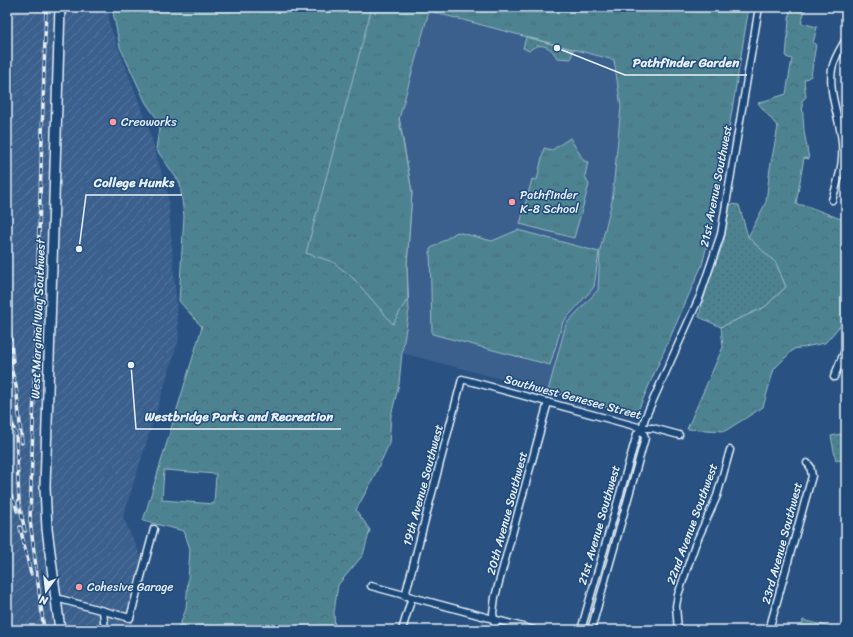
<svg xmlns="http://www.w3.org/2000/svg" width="853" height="637" font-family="Sriracha,sans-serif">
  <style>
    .built { fill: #3a608e }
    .industrial { fill: url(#industrial-furrows) }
    .grass { fill: url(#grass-dots); stroke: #9abac4 }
    .forest { fill: url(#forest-crowns); stroke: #9abac4; fill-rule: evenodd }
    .park { fill: url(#park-tufts); stroke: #9abac4 }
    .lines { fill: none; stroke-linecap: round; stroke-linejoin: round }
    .minor-casing { stroke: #e8f1f8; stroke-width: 9 }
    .secondary-casing { stroke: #e8f1f8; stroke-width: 12 }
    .minor { stroke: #1f4a7a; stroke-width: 6 }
    .secondary { stroke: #1f4a7a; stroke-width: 9 }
    .rail-casing { stroke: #e8f1f8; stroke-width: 3.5 }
    .rail { stroke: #1f4a7a; stroke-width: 2; stroke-dasharray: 6; stroke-linecap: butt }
    .poi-dot { fill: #ff9aa2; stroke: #1f4a7a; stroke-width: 1.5 }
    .labels { text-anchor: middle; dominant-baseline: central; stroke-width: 3; stroke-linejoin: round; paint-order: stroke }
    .poi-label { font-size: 12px; fill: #e8f1f8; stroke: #1f4a7a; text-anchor: start }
    .street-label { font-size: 12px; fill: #e8f1f8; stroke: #1f4a7a }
    .leader { fill: none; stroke: #e8f1f8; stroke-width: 1.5 }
    .callout-dot { fill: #e8f1f8; stroke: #1f4a7a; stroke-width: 1.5 }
    .callout-label { font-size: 13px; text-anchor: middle; font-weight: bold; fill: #e8f1f8; stroke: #1f4a7a; stroke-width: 3; stroke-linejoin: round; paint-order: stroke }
  </style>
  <defs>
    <pattern id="industrial-furrows" width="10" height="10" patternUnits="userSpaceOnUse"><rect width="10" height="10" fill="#3a608e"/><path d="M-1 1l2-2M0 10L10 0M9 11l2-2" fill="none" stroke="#56779f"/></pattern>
    <pattern id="grass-dots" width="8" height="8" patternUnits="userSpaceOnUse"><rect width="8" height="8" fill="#4d8391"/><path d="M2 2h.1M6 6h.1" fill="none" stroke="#4a6b75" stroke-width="1.8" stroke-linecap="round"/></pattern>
    <pattern id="forest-crowns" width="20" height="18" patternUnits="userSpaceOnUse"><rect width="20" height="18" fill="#4d8391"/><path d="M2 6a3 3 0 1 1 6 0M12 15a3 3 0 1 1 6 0" fill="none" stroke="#4a6b75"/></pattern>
    <pattern id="park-tufts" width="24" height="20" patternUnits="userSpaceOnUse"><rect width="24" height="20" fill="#4d8391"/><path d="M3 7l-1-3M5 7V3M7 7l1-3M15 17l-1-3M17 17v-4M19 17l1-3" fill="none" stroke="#4a6b75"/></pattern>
  </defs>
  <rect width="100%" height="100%" fill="#295282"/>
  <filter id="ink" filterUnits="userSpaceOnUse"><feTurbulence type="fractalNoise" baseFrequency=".025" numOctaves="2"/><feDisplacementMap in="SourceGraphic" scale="8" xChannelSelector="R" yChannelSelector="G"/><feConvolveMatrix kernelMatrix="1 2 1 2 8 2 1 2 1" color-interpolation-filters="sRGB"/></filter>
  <g filter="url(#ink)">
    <polygon class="built" points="429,10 614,60 621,107 612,201 600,250 598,290 566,324 548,391 402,353 409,310 399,119"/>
    <polygon class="industrial" points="7,7 109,7 109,23 147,123 168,195 179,339 123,517 141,557 132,630 7,630"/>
    <g class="grass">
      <path d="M526,37L573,50L571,59L557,58C551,46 539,41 529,51L523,48Z"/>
      <polygon points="730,204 739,205 748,237 776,263 786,287 765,307 721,327 699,317 706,289 724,241"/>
      <polygon points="845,433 846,459 836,461 831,436"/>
    </g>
    <g class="forest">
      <path d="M112,7H380L412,192L407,265L409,310L402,353L399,384L391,416L389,444L372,481L356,510L370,530L363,555L338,585L334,612L335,630H178L186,609L190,549L184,531L143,521L202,327L179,301L184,216L180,183L156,149L160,123L146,103L120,47ZM164,470L216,474L214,504L162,500Z"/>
      <polygon points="790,7 806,7 801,23 817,27 813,43 816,44 811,76 804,80 806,97 802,101 804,131 809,159 804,158 796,204 807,206 846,221 846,319 825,343 794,349 774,369 763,407 725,431 687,429 723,347 721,327 765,307 786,287 776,263 748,237 766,202 770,168 778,127 758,103 786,94 792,59 786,57"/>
      <polygon points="803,620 842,630 801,630"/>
    </g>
    <g class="park">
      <polygon points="372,7 749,7 715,213 702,265 636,415 548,391 566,324 598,290 600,250 612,201 621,107 614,60 429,11 399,119 412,192 407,265 408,298 393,324 353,278 333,262 306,253"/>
      <polygon points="570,138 584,161 588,162 585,176 589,185 574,238 520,224 532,179 537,180 544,148 552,150"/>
      <polygon points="518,230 599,252 594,287 563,322 550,365 432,334 430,249 457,232 492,241"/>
    </g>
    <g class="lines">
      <g class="minor-casing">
        <g id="minor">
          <path d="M832,200C838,181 844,163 842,142C840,118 828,94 832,69C834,58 841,48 846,39"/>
          <polyline points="834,377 846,348"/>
          <polyline points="371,586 534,630"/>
          <polyline points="405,596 462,379 642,428 653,428 679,435"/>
          <polyline points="56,598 130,618 154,529"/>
          <polyline points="103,611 105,630"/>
          <polyline points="402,630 412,597"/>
          <polyline points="494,630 495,625 493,613 495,597 548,402"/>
          <polyline points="581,630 637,434 642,428 645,418 700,296 721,234 759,7"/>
          <polyline points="591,630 645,438 642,428"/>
          <polyline points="678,630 676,606 678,595 695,545 717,496 730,450"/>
          <polyline points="769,630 812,476 810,466 807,463"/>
        </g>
      </g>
      <g class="secondary-casing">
        <polyline id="secondary" points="60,7 45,487 47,529 60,630"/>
      </g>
      <use href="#minor" class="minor"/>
      <use href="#secondary" class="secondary"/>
      <g class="rail-casing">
        <g id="rail">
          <polyline points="7,304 13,362"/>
          <polyline points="7,354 16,386 22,443"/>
          <polyline points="7,407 16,435 19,503 25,531"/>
          <polyline points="7,489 15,503 17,511"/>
          <polyline points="20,527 31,574"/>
          <polyline points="44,630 30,520 46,7"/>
        </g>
      </g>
      <use href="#rail" class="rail"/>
    </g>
  </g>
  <g class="poi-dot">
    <circle cx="113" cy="122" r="4"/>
    <circle cx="512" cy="202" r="4"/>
    <circle cx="79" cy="587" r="4"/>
  </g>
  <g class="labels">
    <g class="poi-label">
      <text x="121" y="122">Creoworks</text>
      <text x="520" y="195">Pathfinder<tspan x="520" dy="14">K-8 School</tspan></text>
      <text x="87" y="587">Cohesive Garage</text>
    </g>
    <g class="street-label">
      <text transform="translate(716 186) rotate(-79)">21st Avenue Southwest</text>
      <text transform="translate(38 319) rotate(-88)">West Marginal Way Southwest</text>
      <text transform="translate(573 397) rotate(15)">Southwest Genesee Street</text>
      <text transform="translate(423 485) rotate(-75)">19th Avenue Southwest</text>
      <text transform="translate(507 513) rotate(-75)">20th Avenue Southwest</text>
      <text transform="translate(692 524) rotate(-70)">22nd Avenue Southwest</text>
      <text transform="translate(599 525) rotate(-74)">21st Avenue Southwest</text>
      <text transform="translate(782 543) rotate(-75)">23rd Avenue Southwest</text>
    </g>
  </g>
  <path class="leader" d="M557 48L625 75H747M79 249L86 195H182M131 365L136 429H341"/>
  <g class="callout-dot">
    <circle cx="557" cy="48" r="4"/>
    <circle cx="79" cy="249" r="4"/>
    <circle cx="131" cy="365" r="4"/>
  </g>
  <g class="callout-label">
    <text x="686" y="67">Pathfinder Garden</text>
    <text x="134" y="187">College Hunks</text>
    <text x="239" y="421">Westbridge Parks and Recreation</text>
  </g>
  <rect width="853" height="637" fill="none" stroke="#1f4a7a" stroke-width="24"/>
  <rect x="12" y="12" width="829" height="613" fill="none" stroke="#e8f1f8" stroke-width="1.5" filter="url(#ink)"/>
  <g transform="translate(46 591) rotate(195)" stroke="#1f4a7a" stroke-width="3" paint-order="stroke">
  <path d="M0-3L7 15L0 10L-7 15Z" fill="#e8f1f8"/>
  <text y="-6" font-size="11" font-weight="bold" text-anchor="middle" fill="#e8f1f8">N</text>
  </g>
</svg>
